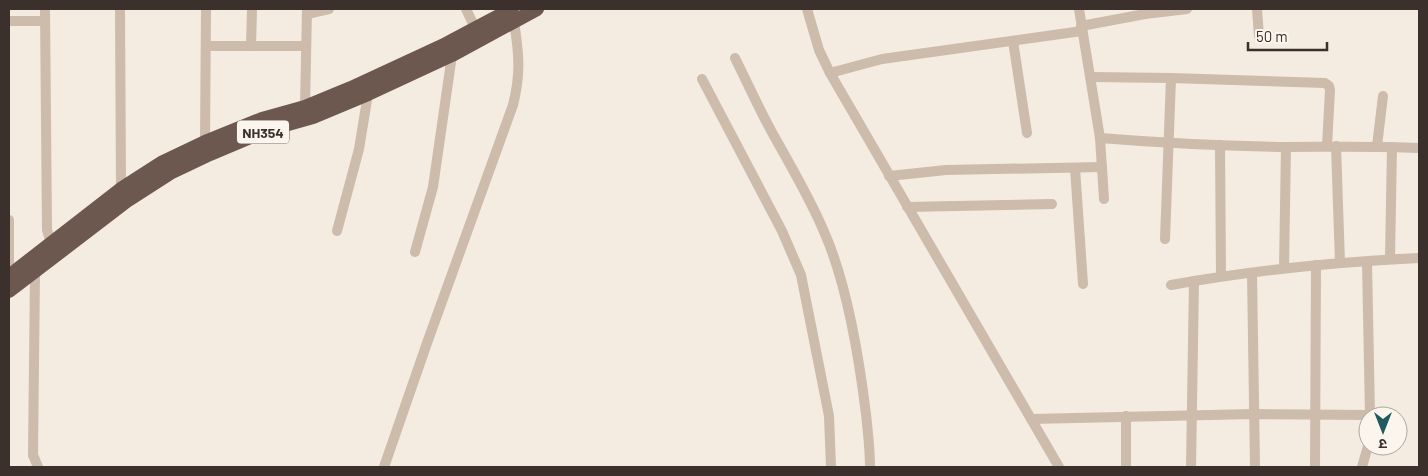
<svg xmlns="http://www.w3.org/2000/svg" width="1428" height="476" font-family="Barlow,'Noto Sans Devanagari',sans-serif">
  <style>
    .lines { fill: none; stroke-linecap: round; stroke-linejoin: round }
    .minor { stroke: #cdbbac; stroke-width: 10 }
    .trunk { stroke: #6c584f; stroke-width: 14 }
    .labels { text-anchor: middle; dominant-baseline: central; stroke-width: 4; stroke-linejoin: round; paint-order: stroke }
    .shield { fill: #fbf5ee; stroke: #756b66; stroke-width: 1 }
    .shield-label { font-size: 14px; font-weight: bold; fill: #3b302b }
  </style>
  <rect width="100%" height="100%" fill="#f4ebe1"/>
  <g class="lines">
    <g class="minor">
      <polyline points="45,9 47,230 51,243 56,247"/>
      <polyline points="120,9 121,189"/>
      <polyline points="466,9 478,34"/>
      <polyline points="807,9 819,50 830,73 1059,467"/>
      <polyline points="1079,9 1100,138 1104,199"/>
      <polyline points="1257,9 1259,36"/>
      <polyline points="307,14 329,9"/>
      <polyline points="9,21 45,21"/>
      <polyline points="1081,26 1145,14 1187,9"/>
      <polyline points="1013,41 1027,133"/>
      <polyline points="206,46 306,46"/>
      <polyline points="251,46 252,9"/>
      <path d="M735,58C748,84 760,111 774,136C792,168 811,200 825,234C848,287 859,357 866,414C868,432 870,450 870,467"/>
      <polyline points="830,73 882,59 1082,31"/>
      <polyline points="1091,77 1171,78 1325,83 1329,86 1330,90 1327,146"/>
      <polyline points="702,79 782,231 801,275 829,416 831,467"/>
      <polyline points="305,107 307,9"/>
      <path d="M1100,138C1162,143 1224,146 1286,147C1331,147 1375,146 1419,148"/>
      <polyline points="205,142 206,9"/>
      <polyline points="1220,145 1221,276"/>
      <polyline points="1336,146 1340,263"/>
      <polyline points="1377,146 1383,96"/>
      <polyline points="1075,168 1083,284"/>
      <polyline points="889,176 946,170 1102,167"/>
      <polyline points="907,207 1052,204"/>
      <polyline points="9,220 9,275"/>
      <polyline points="337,231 359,149 368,94"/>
      <polyline points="1165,239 1171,78"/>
      <polyline points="415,252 433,187 452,55"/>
      <polyline points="1390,259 1392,147"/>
      <polyline points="1367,262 1370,416"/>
      <polyline points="1284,268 1286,147"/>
      <polyline points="35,271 33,455 38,467"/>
      <polyline points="1252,273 1255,467"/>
      <path d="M1171,285C1253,270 1336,262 1419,258"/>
      <polyline points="1126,416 1126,467"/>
      <polyline points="1031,419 1254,414 1370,415"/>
      <path d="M384,467L427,343L513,105C521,74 519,53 514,22"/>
      <polyline points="1191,467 1194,281"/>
      <polyline points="1315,467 1316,265"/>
      <polyline points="1362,467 1368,446"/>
    </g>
    <g class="trunk">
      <polyline points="9,276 121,189 163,162 205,142 262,119 305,107 351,88 446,44 512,9"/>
      <polyline points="9,291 128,200 170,173 210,154 267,130 313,117 368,94 452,55 537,9"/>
    </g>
  </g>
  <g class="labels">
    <rect class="shield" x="237" y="120.5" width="52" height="23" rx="4"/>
    <g class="shield-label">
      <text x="263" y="132">NH354</text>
    </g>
  </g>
  <rect width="1428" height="476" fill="none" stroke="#3b302b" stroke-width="20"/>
  <g transform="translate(1383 431) rotate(180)"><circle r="24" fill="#fbf5ee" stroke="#aea6a0"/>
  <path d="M0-4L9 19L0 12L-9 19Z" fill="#1f5a5e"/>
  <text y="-8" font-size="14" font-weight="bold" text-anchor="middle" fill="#3b302b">उ</text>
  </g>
  <path d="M1248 42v8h79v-8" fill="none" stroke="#3b302b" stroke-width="2.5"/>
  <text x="1256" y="42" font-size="15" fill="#3b302b" stroke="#fbf5ee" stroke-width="4" paint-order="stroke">50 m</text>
</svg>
